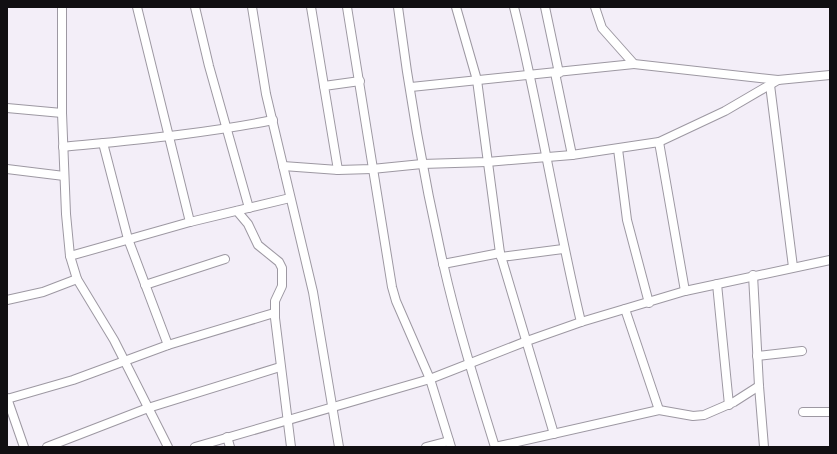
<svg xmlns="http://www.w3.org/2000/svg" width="837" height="454" font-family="'Archivo Narrow',sans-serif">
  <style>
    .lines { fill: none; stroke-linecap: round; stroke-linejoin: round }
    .minor-casing { stroke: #9d98a2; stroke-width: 10 }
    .minor { stroke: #fff; stroke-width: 8 }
  </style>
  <rect width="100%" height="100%" fill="#f3eef8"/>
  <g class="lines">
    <g class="minor-casing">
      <g id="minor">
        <polyline points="62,7 62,113 66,214 70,256 77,279 114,340 168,447"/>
        <polyline points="137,7 190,222"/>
        <polyline points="195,7 209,66 249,208"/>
        <polyline points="252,7 266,94 313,292 339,447"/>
        <polyline points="311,7 324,86"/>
        <polyline points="347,7 392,287 396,301 430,379 451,447"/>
        <path d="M398,7C409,93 424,179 443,263C457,325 476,386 495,447"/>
        <polyline points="456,7 477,80 500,253 554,434"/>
        <path d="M514,7C540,111 556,218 581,322"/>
        <polyline points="545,7 559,73"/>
        <polyline points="595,7 602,28 634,64 778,80"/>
        <polyline points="555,73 572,155"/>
        <polyline points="770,85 793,267"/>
        <polyline points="411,87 634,64"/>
        <polyline points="7,108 62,113"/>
        <polyline points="659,142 725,111 778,80 830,75"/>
        <polyline points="103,143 128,239 168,345"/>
        <path d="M63,147C134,140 203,134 273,120"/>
        <polyline points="618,149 627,220 649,303"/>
        <polyline points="283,166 338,170 372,169 422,164 487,162 572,155 659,142 685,291"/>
        <polyline points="7,169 64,176"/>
        <polyline points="338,170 324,86 360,81"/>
        <polyline points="237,211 248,224 258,245 279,262 282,268 282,286 275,301 275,318 291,447"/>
        <polyline points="70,256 190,222 290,198"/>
        <polyline points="501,257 563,249"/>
        <polyline points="443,264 500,253"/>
        <polyline points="753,275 759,386 764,447"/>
        <polyline points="717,284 729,405"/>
        <polyline points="145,285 225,259"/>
        <polyline points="7,300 43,292 77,279"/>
        <polyline points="625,309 659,410"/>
        <polyline points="757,356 802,351"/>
        <polyline points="7,398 24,447"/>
        <polyline points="7,399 73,380 168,345 274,313"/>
        <polyline points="803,412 830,412"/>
        <polyline points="227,437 230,447"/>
        <polyline points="47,447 148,408 280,367"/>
        <polyline points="195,447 430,379 527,341 581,322 685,291 830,260"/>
        <polyline points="426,447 449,441"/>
        <polyline points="495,447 659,410 693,416 704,415 734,402 759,386"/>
      </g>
    </g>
    <use href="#minor" class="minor"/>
  </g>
  <rect width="837" height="454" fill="none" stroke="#110f12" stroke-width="16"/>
</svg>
